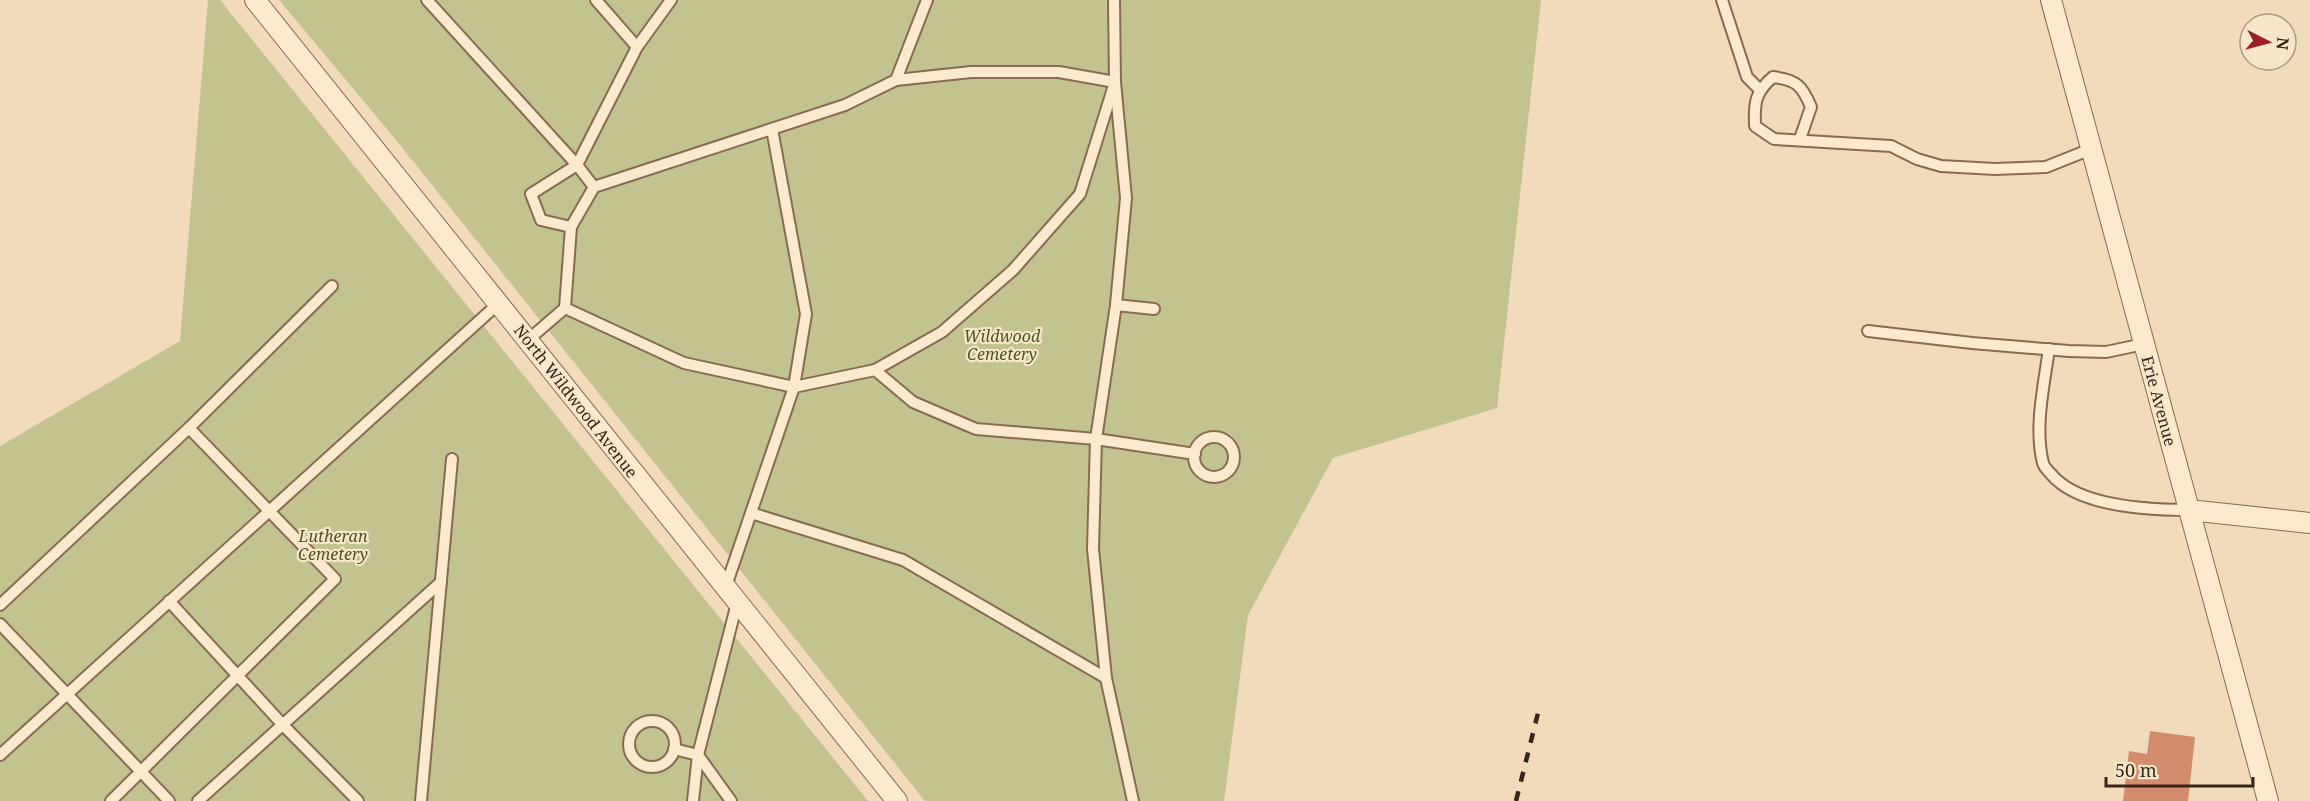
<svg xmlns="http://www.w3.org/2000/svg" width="2310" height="801" font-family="'Noto Serif',serif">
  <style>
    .cemetery { fill: #c2c38e }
    .building { fill: #d38d6d }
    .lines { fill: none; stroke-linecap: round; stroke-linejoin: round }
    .lane-casing { stroke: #896b53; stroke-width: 14 }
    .street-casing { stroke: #896b53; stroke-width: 22 }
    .lane { stroke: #fce9ce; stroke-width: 10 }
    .street { stroke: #fce9ce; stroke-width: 20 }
    .rail { stroke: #37251a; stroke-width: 4.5; stroke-dasharray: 10 10; stroke-linecap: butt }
    .labels { text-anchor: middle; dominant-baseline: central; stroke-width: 4.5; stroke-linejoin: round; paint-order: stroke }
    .park-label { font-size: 16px; font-style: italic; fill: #4c551e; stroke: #f8e6ca }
    .street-label { font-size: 16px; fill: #37251a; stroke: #f8e6ca }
  </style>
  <rect width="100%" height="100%" fill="#f1dbba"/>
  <g class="cemetery">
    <polygon points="208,0 220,0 868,801 0,801 0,446 180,341"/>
    <polygon points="279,0 1541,0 1497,408 1333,458 1248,615 1224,801 925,801 392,135"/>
  </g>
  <polygon class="building" points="2150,731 2195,737 2188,801 2123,801 2129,751 2147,754"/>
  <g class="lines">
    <g class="lane-casing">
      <g id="lane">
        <polyline points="427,0 577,165 531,194 541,220 571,227 594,187 845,105 896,80 927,0"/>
        <polyline points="596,0 637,47"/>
        <polyline points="1114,0 1115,82 1126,198 1116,305 1096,439 1093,549 1106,678 1133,801"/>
        <polyline points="1722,0 1747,77 1759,89"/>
        <path d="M1800,139L1811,107C1802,85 1796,80 1773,77C1755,92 1754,103 1755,126L1774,139L1891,146L1917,159L1941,166L1995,169L2046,167L2091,149"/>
        <polyline points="594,187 577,165 637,47 671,0"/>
        <polyline points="1116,305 1154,309"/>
        <polyline points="565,308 571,227"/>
        <polyline points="1868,331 1972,343 2069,351 2106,352 2144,344"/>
        <polyline points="528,340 565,308 684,363 794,387 875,370 942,332 1013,270 1080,194 1115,82 1059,72 971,72 896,80"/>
        <path d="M2049,349C2044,385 2034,428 2043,463C2044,467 2048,471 2051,474C2078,507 2149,510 2189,510"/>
        <polyline points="875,370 913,402 976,429 1096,439 1195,454"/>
        <circle cx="1214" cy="457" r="20"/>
        <polyline points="751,513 903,560 1106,678"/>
        <polyline points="725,589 794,387 806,314 772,129"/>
        <polyline points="169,601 283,725 358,801"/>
        <polyline points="0,605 189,428 332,286"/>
        <polyline points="0,624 169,801"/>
        <circle cx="652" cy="744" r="23"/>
        <polyline points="674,749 698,755 731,801"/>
        <polyline points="0,755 499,303"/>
        <polyline points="111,801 335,579 189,428"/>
        <polyline points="198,801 441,582"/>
        <polyline points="421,801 452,459"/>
        <polyline points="693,801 698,755 737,603"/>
      </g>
    </g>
    <g class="street-casing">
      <g id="street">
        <polyline points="255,0 897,801"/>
        <polyline points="2051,0 2268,801"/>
        <polyline points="2189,510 2310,523"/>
      </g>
    </g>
    <use href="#lane" class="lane"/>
    <use href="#street" class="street"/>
    <polyline class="rail" points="1516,801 1538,713"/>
  </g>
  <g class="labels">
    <g class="park-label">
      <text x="1002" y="336">Wildwood<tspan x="1002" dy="18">Cemetery</tspan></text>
      <text x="333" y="536">Lutheran<tspan x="333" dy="18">Cemetery</tspan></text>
    </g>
    <g class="street-label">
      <text transform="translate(576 401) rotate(52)">North Wildwood Avenue</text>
      <text transform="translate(2159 401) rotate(75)">Erie Avenue</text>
    </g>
  </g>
  <g transform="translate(2268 42) rotate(96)"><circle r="28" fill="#f8e6ca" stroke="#ab9984" stroke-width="1.5"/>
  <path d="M0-4.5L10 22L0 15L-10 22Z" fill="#9d1e2b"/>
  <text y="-9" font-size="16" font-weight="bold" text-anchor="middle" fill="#37251a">N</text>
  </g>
  <path d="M2106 777v9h147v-9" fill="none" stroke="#37251a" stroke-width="3"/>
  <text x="2115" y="777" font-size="18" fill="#37251a" stroke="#f8e6ca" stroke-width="4.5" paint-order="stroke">50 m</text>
</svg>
